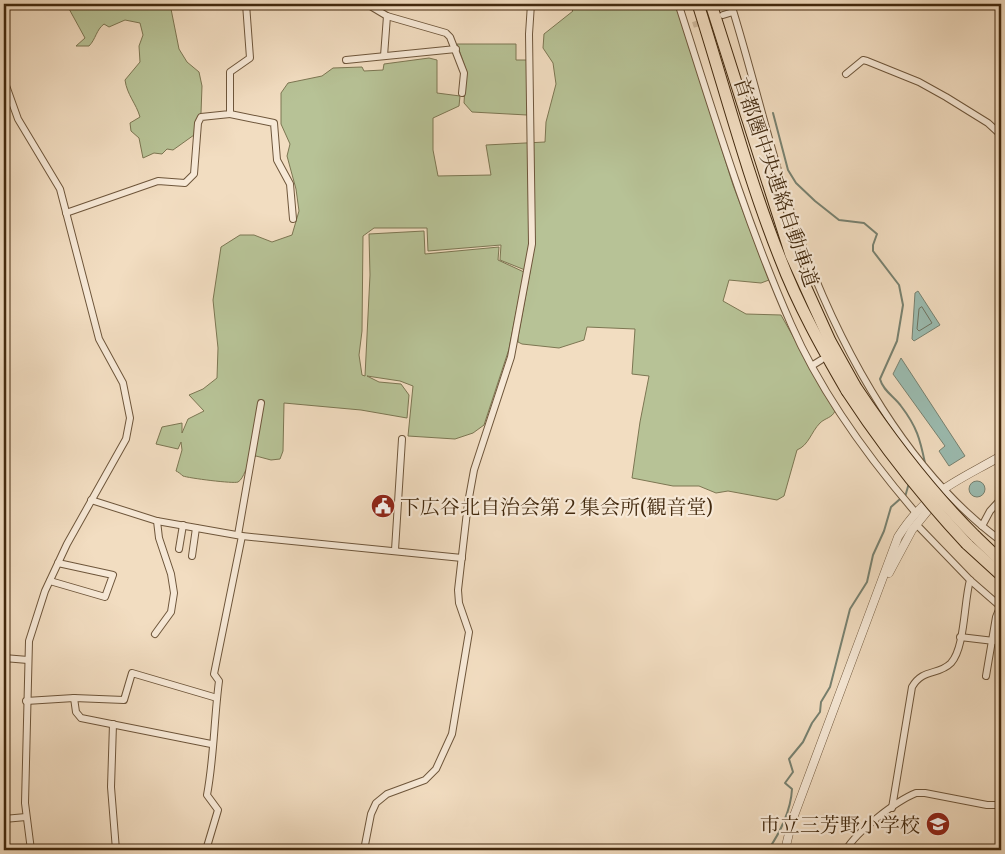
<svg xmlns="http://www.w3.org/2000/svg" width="1005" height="854" font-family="'Gentium Book Plus','Noto Serif JP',serif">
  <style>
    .green { fill: #b7c296; stroke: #7c7652 }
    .water { fill: #9bbcb1; stroke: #778170 }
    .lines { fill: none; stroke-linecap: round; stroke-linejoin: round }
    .shore { stroke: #6e7260; stroke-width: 1 }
    .stream { stroke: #778170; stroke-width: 2 }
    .minor-tunnel { stroke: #cfb99d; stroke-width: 6; stroke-dasharray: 6 3; stroke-linecap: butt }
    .minor-casing { stroke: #6e563b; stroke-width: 8 }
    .tertiary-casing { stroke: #6e563b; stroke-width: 9 }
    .motorway-casing { stroke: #42290e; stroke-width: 13 }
    .minor { stroke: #f7e9d7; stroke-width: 6 }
    .tertiary { stroke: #f7e9d7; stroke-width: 8 }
    .motorway { stroke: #f2ddc1; stroke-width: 11 }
    .motorway-bridge-casing { stroke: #42290e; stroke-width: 13; stroke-linecap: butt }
    .motorway-bridge { stroke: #f2ddc1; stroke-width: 11 }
    .labels { text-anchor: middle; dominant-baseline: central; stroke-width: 4.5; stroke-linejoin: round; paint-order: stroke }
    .street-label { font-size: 20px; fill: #42290e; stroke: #f7e9d7 }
    .poi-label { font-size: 20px; fill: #42290e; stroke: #f7e9d7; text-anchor: start }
  </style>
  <rect width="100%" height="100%" fill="#f2ddc1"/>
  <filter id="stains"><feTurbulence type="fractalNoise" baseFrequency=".004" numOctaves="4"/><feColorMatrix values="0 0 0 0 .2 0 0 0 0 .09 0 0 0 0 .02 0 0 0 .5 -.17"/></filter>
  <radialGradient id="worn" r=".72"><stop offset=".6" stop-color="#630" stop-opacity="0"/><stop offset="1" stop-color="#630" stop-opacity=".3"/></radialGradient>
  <g class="green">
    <path d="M69,4H170L179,49L187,62L199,72L202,86L201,113L195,123L194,135L173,150L167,149L162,154L154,153L143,158L139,138L131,131L130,123L140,117C136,103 127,95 125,80L140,62L139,46L143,35L140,23L125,20L109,27L104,24C96,30 96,39 89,46H76L85,38L68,7Z"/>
    <path d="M566,4H676L733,185L769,280L761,283L729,280L723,301L746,314L781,315L835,411C832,418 825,418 820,423C811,432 809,445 797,450L784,496L777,500L728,491L716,493L699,486H673L632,478L640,422L649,376L632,374L635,329L587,327L584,340L559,348L522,344L518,342V337L530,272L500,260L501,245L428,251L427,228H374L363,236L362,331L359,355L362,375L365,376L370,275L369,234L424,231L425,254L499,247L498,260L524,272L509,349L484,425L473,433L455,439L408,436L413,386L400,381L367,376L379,382L401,384L409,395L407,418L361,410L284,403L283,451L280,459L271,460L256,456C246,464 244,479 238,482C234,484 188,478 183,476C182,475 177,471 176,471L182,450L181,442L178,449L156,444L162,427L182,423V433L188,419L204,411L189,395L203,389L217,378L218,348L213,300L221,247L240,235H254L272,242L292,235L299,211L296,189L287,156L290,144L281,124V93L288,83L322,76L333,68L362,67L364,71L383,70L384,64L429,58L437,60V93L460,96L459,106L433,118V150L438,176L491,175L486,145L545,142L546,122L556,84L553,63L543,48L544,34L573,11Z"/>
    <polygon points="457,44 516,44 516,60 527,60 527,115 472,112 464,103 466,70"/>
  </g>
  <g class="water">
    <polygon points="918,291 940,325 914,341 912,339 915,293"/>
    <polygon points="901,358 965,456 949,466 939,451 945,446 893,374"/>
    <circle cx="977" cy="489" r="8"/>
  </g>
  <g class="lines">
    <polygon class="shore" points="922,307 932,323 919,331 917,329 919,309"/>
    <g class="stream">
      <path d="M773,113L788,170L796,183L815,201L839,220L864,223L877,234L873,245V251L899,285L903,305L897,341L880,379C883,391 895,397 901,406C917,427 920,439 925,463"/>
      <polyline points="905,497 909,483"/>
      <path d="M768,850C780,833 791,810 792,789L785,783L793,772L789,759L803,742L812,723L820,712L821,702L830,687L850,609L867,582L873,555L884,531L891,507L900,499"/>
    </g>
    <polyline class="minor-tunnel" points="693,25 717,17"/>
    <g class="minor-casing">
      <g id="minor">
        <polyline points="367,4 387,16 446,33 450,37 464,73 462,93"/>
        <path d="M731,4C756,84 774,168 803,247C843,354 908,472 1001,541"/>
        <path d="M680,9C714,115 746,222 791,324C821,393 867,456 916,513"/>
        <polyline points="723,15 733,12"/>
        <polyline points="384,56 387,16"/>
        <polyline points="346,60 456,49"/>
        <polyline points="846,74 863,60 867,61 919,82 946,97 988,123 1001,135"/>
        <polyline points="4,80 18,119 60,189 99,339 123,383 130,418 126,439 67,544 45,591 29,641 25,803 31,850"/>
        <polyline points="230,114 274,123 277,160 290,184 293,219"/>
        <polyline points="66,213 158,181 185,183 194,174 198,123 201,117 230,114 230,72 250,58 246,4"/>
        <polyline points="813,365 821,360"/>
        <polyline points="91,500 157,521 242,536 462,558"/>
        <polyline points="916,524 970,580 1001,607"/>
        <polyline points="982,526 990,511 1001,499"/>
        <polyline points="238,535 261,403"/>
        <polyline points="179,549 183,525"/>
        <polyline points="395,550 402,439"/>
        <polyline points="192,556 196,528"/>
        <polyline points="50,581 105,597 113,575 58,563"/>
        <polyline points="155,634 171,612 174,593 171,574 159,538 157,521"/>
        <polyline points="960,637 994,641"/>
        <polyline points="4,658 28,660"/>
        <polyline points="986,676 996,617 1001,605"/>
        <polyline points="74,698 76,712 81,718 211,744"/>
        <polyline points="26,701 74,698 124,700 132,673 217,698"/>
        <polyline points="113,724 111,787 116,850"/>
        <path d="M892,808L912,687C923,668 938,676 951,663C965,648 964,601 970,580"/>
        <polyline points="4,819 26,817"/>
        <path d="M206,850L218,810L207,795C214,758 214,719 219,681L214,674L242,536"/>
        <polyline points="364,850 371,814 376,803 387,794 425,780 436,769 452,734 469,632 459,603 458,590 468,503 474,470 511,357 532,244 529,34 531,4"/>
        <path d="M846,850C856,832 896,801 916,793H925L987,805H1001"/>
      </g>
    </g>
    <g class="tertiary-casing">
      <g id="tertiary">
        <polyline points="889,573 912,530 934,503"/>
        <path d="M785,850L792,821L898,537C927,491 956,482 1001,456"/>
      </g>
    </g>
    <g class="motorway-casing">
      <g id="motorway">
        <path d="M698,4C725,89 747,175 780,258C798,305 822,348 847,391"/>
        <polyline points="711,4 791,255 830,341 855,386"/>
        <polyline points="975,536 1001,561"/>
        <polyline points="967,544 1001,575"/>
      </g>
    </g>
    <use href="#minor" class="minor"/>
    <use href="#tertiary" class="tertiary"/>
    <use href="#motorway" class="motorway"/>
    <g class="motorway-bridge-casing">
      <g id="motorway-bridge">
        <path d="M855,386C891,440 929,490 975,536"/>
        <path d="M847,391C883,446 922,496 967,544"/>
      </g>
    </g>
    <use href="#motorway-bridge" class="motorway-bridge"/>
  </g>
  <defs>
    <g id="civic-disc" transform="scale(1.25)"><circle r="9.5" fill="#8f2418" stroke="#f7e9d7"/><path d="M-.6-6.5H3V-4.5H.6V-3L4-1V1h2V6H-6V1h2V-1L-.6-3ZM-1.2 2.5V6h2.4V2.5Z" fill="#fff"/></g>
    <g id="school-disc" transform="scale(1.25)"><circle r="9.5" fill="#8f2418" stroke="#f7e9d7"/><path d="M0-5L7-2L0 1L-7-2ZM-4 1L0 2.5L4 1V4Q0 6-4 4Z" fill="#fff"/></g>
  </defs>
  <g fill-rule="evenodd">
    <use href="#civic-disc" x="383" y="506"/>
    <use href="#school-disc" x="938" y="824"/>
  </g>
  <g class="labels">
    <g class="street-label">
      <text transform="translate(777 182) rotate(71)">首都圏中央連絡自動車道</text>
    </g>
    <g class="poi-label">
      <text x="400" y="506">下広谷北自治会第２集会所(観音堂)</text>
      <text x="920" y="824" text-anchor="end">市立三芳野小学校</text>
    </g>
  </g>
  <rect width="1005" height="854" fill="none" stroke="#f2ddc1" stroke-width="20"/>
  <rect x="5" y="5" width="995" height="844" fill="none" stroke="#42290e" stroke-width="2.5"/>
  <rect x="10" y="10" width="985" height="834" fill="none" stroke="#42290e"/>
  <rect width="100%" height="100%" filter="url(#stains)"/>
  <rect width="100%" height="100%" fill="url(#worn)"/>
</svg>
